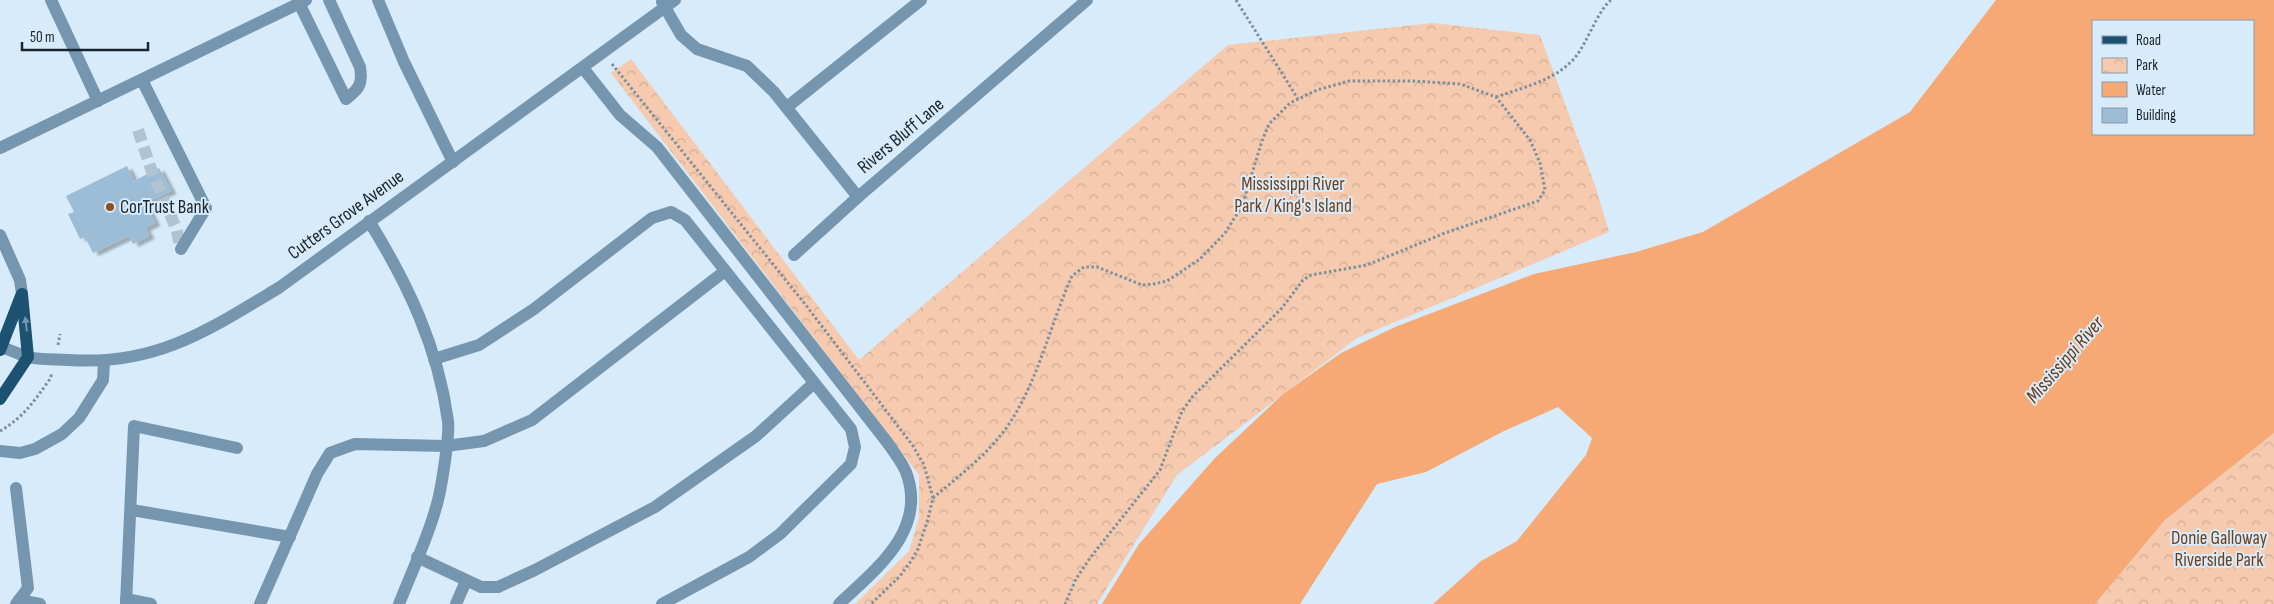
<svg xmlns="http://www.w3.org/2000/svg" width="2274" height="604" font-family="'Sofia Sans Condensed',sans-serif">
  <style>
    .park { fill: url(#park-crowns) }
    .water { fill: #f6a875; fill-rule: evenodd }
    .building { fill: #9cbdd5; filter: url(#shadow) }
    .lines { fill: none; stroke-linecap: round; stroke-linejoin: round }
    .minor-tunnel { stroke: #b1c3d1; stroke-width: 12; stroke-dasharray: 12 6; stroke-linecap: butt }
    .path { stroke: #7f909d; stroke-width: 3; stroke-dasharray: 2.5 2.5; stroke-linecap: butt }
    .minor { stroke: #7596ae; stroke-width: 12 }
    .major { stroke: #1c5171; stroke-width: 12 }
    .oneway { fill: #7096af }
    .poi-dot { fill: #904e1c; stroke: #d7ebfa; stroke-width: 2 }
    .labels { text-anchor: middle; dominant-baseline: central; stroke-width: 4; stroke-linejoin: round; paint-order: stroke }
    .street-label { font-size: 19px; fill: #18252e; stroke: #d7ebfa }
    .park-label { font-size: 19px; fill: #703e19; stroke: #d7ebfa }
    .poi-label { font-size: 19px; fill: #18252e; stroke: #d7ebfa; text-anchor: start }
    .water-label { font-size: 20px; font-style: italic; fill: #6b3914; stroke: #d7ebfa }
  </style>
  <defs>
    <pattern id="park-crowns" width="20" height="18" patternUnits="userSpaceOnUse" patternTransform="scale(1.25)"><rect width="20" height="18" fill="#f5caae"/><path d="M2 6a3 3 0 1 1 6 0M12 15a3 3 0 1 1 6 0" fill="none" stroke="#d1ad96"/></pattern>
    <filter id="shadow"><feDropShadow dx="5.5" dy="3" stdDeviation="1" flood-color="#0004"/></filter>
  </defs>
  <rect width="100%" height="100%" fill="#d7ebfa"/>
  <g class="park">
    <polygon points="1433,23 1540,35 1596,188 1609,232 1357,338 1177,475 1097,604 855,604 909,551 919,518 919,475 611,73 631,59 859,360 1228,45"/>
    <polygon points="2274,433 2274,604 2095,604 2165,520"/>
  </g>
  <path class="water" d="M1996,0H2274V433L2165,520L2095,604H1433L1481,561L1517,541L1586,455L1592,438L1558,407L1502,432L1426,472L1377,484L1300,604H1102L1139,544L1215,458L1282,395L1341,353L1395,327L1534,274L1636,252L1703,232L1910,112ZM2093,21H2253V134H2093Z"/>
  <polygon class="building" points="127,166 134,181 159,168 171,191 145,203 155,223 145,228 149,236 133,244 129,236 93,253 85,237 80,239 68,214 74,212 66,196"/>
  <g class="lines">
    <polyline class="minor-tunnel" points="138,130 152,172 176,228 181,249"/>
    <g class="path">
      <polyline points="1236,0 1298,99"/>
      <polyline points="612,64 805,304 913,446 924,465 933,498 928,519 918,549 911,561 900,576 871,604"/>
      <path d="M1496,97C1524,87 1558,80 1577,55C1587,42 1599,9 1611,0"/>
      <polyline points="58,345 60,334"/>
      <path d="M0,431C23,418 35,400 50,379L52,373"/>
      <path d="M933,498C959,476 987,455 1007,427C1038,382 1050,325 1072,276L1084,267H1097L1142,285L1154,284L1167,281L1200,259L1225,233L1242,206L1262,141L1269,124L1290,103L1317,90L1349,81H1413L1460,84L1496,97L1530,140L1540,163L1545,190L1538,201L1445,233L1367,265L1311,275L1303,280L1282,308L1193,396L1182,411L1160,470L1090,558L1076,579L1065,604"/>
    </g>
    <g class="minor">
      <polyline points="51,0 98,101"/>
      <polyline points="378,0 404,62 453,162"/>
      <polyline points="662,2 681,35 697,49 747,66 774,92 858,197"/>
      <path d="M299,3L346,99C359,89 363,84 360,67L329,0"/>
      <path d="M583,68L620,115L657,147L887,442C893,451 902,462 906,472C928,530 876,569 839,604"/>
      <polyline points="142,80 206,208 181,249"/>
      <polyline points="787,107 921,0"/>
      <polyline points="0,148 306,0"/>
      <path d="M369,221C408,284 438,347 448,421C450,435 441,490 437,504C428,538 412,571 399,604"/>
      <polyline points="0,235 20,280 22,294"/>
      <polyline points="794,255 858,197 1087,0"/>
      <path d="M2,347C10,350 19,354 27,357C40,360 56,359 69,360C156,366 209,330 280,287L675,0"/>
      <polyline points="434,359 479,345 534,309 652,218 671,212 685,220 851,429 855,447 851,464 780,534 749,557 662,604"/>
      <polyline points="0,451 20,453 35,449 62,434 79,418 103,380 104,361"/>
      <polyline points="16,488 28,588 16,604"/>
      <polyline points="132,510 290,537"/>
      <polyline points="417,557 481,587 498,587 535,570 655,507 756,436 814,383"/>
      <polyline points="126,599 151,604"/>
      <polyline points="19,600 40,604"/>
      <polyline points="126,604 134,426 237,448"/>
      <polyline points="260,604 317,474 330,453 355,444 446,446 484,441 532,420 725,271"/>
      <polyline points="456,604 466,581"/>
    </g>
    <g class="major">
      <polyline points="0,350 21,296"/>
      <polyline points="0,399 28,357 22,294"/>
    </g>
  </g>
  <defs><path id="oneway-solid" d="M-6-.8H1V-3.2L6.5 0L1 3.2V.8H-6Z" transform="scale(1.25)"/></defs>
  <use class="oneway" href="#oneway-solid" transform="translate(26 324) rotate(-97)"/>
  <circle class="poi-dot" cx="110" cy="207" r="5"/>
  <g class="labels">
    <g class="street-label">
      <text transform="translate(901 136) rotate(-40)">Rivers Bluff Lane</text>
      <text transform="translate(346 215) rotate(-36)">Cutters Grove Avenue</text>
    </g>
    <g class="park-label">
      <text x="1293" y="184">Mississippi River<tspan x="1293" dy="22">Park / King's Island</tspan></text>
      <text x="2219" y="538">Donie Galloway<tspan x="2219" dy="22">Riverside Park</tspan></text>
    </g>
    <g class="poi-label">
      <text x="120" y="207">CorTrust Bank</text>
    </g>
    <g class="water-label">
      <text transform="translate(2065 360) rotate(-49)">Mississippi River</text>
    </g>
  </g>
  <rect x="2092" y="20" width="162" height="115" fill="#d7ebfa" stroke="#8b9ca8"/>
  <rect x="2102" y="36" width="25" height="8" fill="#1c5171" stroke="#8b9ca8"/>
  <text x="2136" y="45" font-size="15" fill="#18252e">Road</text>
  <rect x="2102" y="58" width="25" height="15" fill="url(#park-crowns)" stroke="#8b9ca8"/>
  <text x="2136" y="70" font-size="15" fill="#18252e">Park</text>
  <rect x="2102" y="82" width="25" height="15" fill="#f6a875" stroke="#8b9ca8"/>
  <text x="2136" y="95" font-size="15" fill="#18252e">Water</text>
  <rect x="2102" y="108" width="25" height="15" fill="#9cbdd5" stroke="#8b9ca8"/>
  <text x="2136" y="120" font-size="15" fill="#18252e">Building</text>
  <path d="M22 42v8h126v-8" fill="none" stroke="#18252e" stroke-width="2.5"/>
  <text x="30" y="42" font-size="15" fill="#18252e" stroke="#d7ebfa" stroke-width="4" paint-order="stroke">50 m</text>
</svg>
